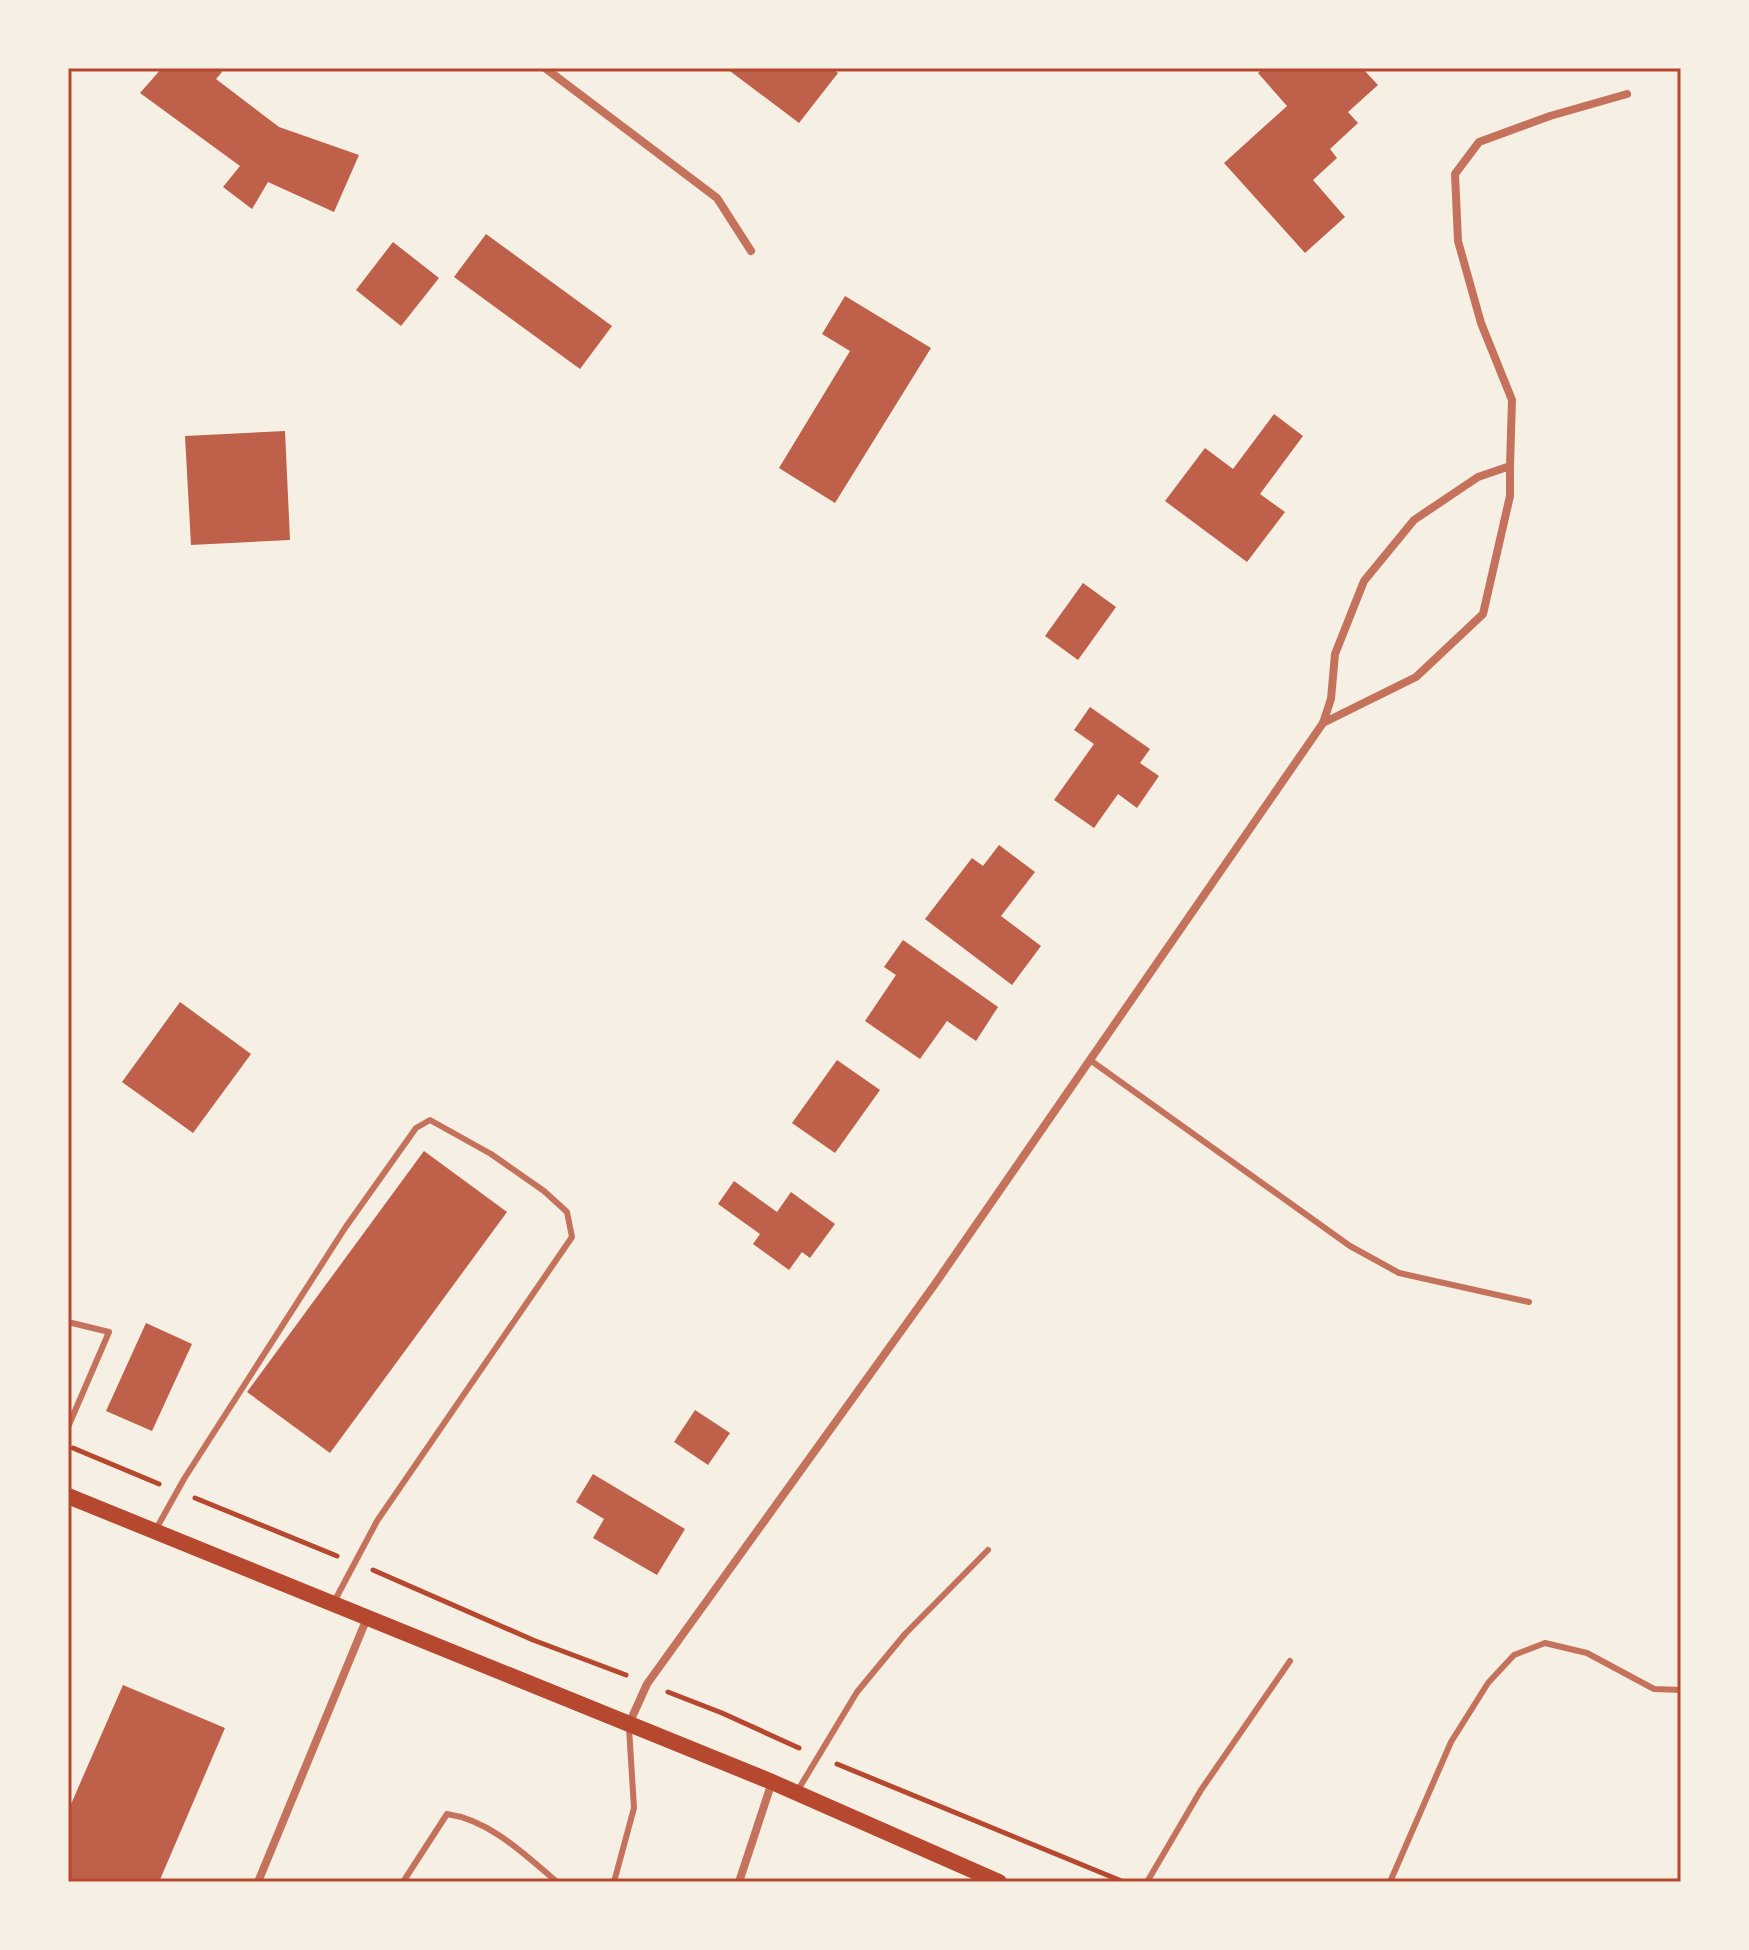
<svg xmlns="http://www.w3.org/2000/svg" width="1749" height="1950" font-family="'Archivo Narrow',sans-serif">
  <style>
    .building { fill: #bf614a }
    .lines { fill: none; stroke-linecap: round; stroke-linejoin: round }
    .path { stroke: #b5482f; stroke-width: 5 }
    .service { stroke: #c5725c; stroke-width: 6 }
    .minor { stroke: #c5725c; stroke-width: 8 }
    .secondary { stroke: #b5482f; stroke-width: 16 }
    .neatline { fill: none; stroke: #b5482f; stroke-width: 3 }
  </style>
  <rect width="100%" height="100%" fill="#f6efe4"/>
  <g class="building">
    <polygon points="162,68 217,68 222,72 216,79 279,127 359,155 334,212 268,182 252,209 223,187 240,166 140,93"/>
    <polygon points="726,68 832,68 838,73 799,123"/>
    <polygon points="1264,68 1362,68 1378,85 1348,112 1358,123 1330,149 1337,158 1313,180 1345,217 1305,253 1224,163 1287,106 1258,73"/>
    <polygon points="486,234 612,326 580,369 454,277"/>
    <polygon points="393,242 439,278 401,326 356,290"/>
    <polygon points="845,296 931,348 835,503 779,468 850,351 822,334"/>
    <polygon points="1274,414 1303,436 1260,494 1285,512 1247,562 1165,501 1205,448 1233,469"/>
    <polygon points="285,431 290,540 191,545 185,436"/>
    <polygon points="1083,583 1116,607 1078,660 1045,636"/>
    <polygon points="1090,707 1150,749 1140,763 1159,776 1137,808 1118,794 1094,828 1054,800 1094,744 1074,730"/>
    <polygon points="999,845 1035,872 1001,916 1041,946 1012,985 925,919 972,858 983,866"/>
    <polygon points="903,940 998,1007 976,1041 947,1021 920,1059 865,1021 896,975 884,967"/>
    <polygon points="180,1002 251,1054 193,1133 122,1082"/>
    <polygon points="837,1060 880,1090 835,1153 792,1123"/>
    <polygon points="424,1151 507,1212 330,1453 247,1392"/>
    <polygon points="734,1181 777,1212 791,1192 835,1224 810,1258 802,1252 789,1270 753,1244 760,1234 718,1204"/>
    <polygon points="146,1323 192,1344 152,1431 106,1411"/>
    <polygon points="695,1410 730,1433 708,1465 674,1442"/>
    <polygon points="593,1474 685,1529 657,1575 593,1538 604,1519 576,1502"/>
    <polygon points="123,1685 225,1728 159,1882 68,1882 68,1811"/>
  </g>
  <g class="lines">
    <g class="path">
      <polyline points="73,1448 159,1484"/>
      <polyline points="195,1498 337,1556"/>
      <polyline points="373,1570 533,1640 626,1675"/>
      <polyline points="668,1692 722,1713 799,1748"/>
      <polyline points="837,1764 1124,1882"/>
    </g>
    <g class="service">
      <polyline points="1090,1060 1350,1246 1399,1273 1529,1302"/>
      <polyline points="68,1322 109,1332 68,1427"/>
      <polyline points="155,1531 184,1479 345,1228 416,1128 430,1120 491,1154 544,1191 567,1212 572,1237 377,1521 334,1602"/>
      <polyline points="798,1790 857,1692 905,1634 988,1550"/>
      <path d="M403,1882L447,1814C490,1820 525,1855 557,1882"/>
      <polyline points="614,1882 634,1808 629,1728"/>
      <polyline points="1147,1882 1201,1790 1290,1661"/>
      <polyline points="1390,1882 1451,1742 1488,1683 1514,1655 1545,1643 1587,1653 1654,1689 1681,1690"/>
    </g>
    <g class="minor">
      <polyline points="545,68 717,198 751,251"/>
      <polygon points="1510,466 1510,496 1483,614 1416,677 1323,723 1331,699 1335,654 1364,581 1414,520 1478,477"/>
      <polyline points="1510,466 1512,400 1481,323 1458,241 1455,174 1479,142 1550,116 1627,94"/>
      <polyline points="629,1724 647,1684 935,1284 1323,723"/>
      <polyline points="258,1882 367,1618"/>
      <polyline points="739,1882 772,1782"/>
    </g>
    <polyline class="secondary" points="68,1496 772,1782 999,1882"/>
  </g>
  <rect width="1749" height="1950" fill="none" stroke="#f6efe4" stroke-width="140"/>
  <rect x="70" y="70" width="1609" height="1810" class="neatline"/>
</svg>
